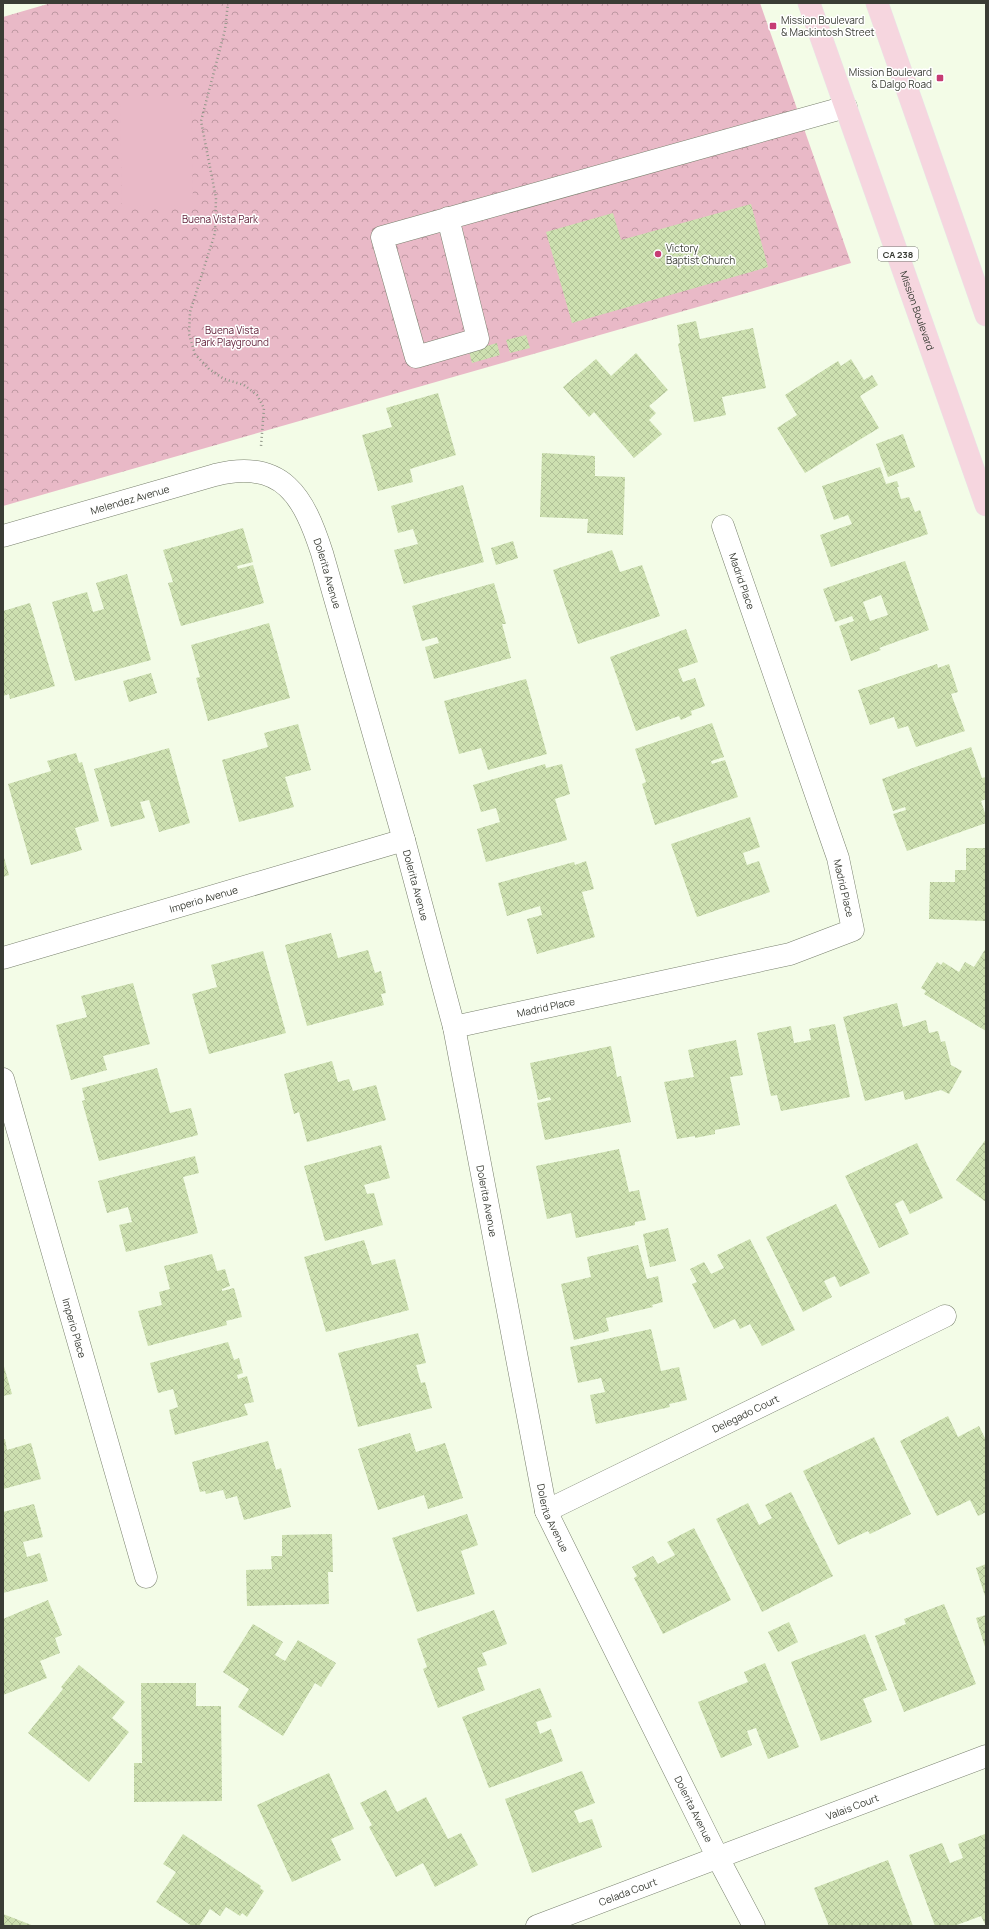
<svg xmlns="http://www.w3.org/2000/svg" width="989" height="1929" font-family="Manrope,sans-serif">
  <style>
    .park { fill: url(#park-crowns) }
    .garden { fill: #e9b9c7 }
    .building { fill: url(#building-cross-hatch); fill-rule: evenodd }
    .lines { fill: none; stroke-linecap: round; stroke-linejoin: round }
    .minor-casing { stroke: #79806e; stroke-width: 23 }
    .major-casing { stroke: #e7e8e7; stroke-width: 23 }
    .path { stroke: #919789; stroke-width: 2.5; stroke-dasharray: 1 3; stroke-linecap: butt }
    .minor { stroke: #fff; stroke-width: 22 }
    .major { stroke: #f6d6df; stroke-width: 22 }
    .poi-dot { fill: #c63c74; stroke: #fff; stroke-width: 1.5 }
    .labels { text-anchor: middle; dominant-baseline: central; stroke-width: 3; stroke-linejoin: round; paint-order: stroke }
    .shield { fill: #fff; stroke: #757772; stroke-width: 1 }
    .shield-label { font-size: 9px; font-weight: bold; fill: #3a3d35 }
    .poi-label { font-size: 10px; fill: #3a3d35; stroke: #fff; text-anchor: start }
    .park-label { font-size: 10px; fill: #63223b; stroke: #fff }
    .street-label { font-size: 10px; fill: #3a3d35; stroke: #fff }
  </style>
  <defs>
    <pattern id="park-crowns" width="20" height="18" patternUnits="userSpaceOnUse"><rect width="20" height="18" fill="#e9b9c7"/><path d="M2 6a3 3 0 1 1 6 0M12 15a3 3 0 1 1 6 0" fill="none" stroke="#be98a2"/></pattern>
    <pattern id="building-cross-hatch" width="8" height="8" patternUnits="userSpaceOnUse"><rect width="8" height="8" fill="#cde0b0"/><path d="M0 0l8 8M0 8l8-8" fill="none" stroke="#b1c198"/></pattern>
  </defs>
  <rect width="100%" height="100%" fill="#f3fce7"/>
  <polygon class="park" points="51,3 760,3 851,263 3,506 3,17"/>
  <polygon class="garden" points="120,98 191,98 193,205 122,206"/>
  <g class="building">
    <polygon points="751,204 768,267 572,323 546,232 613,213 621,240"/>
    <polygon points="696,321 700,339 753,328 766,388 722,397 726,415 694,422 678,344 680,343 677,325"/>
    <polygon points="526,335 530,348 510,353 506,340"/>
    <polygon points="497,343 500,355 472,363 469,351"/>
    <polygon points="636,353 668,390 649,406 656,413 649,420 662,434 634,458 594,412 589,417 563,387 596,359 611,376"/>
    <polygon points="851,359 864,380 872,375 878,385 860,396 879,428 805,473 777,428 797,415 785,395 838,361 841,366"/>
    <polygon points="438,393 456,455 410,469 413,482 378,491 362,435 392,427 386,408"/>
    <polygon points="903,434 915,467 888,477 876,444"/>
    <polygon points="542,453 595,456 595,476 625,477 623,535 587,533 588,519 540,517"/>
    <polygon points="880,467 886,484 897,481 899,487 897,487 901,499 909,497 915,512 920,510 928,534 831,567 820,535 852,524 848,515 834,520 822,486"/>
    <polygon points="463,485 484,562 404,584 394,550 418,544 413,529 398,533 391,506"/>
    <polygon points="243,528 253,562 237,566 238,569 253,565 264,603 181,626 168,583 173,582 163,550"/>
    <polygon points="513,541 518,558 496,565 491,548"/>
    <polygon points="612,550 620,572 642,565 660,616 578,644 553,570"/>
    <path d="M905,561L929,630L879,648L881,650L851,661L839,626L854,621L852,616L835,622L823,589ZM881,595L888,615L870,621L863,602Z"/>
    <polygon points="127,574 151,660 75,681 52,602 87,592 93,612 104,609 96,583"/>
    <polygon points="494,583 506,624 502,624 511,658 434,679 425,647 439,643 437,637 422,641 412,606"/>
    <polygon points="30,603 55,686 10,699 9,694 3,696 3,611"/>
    <polygon points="269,623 290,698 208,721 196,678 200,677 191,645"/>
    <polygon points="686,629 698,662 678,669 683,682 695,678 705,706 691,711 692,715 681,720 679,716 636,731 610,657"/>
    <polygon points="937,664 938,668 949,664 958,692 951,694 965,731 916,747 908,726 898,729 894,717 870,725 858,690"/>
    <polygon points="151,673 157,693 129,702 123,681"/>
    <polygon points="526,679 547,754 488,770 481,748 459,754 444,701"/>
    <polygon points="712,723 724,757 711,761 712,764 725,760 738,797 655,825 642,784 646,782 635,749"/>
    <polygon points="298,724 311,770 285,777 294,807 239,822 222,760 268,747 264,733"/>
    <polygon points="971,747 982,778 986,777 986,799 981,801 986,816 986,823 907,851 893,814 906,810 905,807 893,811 882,779"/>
    <polygon points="169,748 190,823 159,832 149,800 140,802 145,818 111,827 94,769"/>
    <polygon points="76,753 79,763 82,762 99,821 75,828 82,850 31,865 8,784 51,771 47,761"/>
    <polygon points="545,764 546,768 562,764 570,794 555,799 567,840 486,862 477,829 500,822 496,808 481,812 473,785"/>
    <polygon points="750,817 760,847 743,853 747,865 759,861 770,892 697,917 671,844"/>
    <polygon points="966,848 986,848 986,921 929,919 930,882 955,882 955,870 966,870"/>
    <polygon points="3,854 9,875 3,877"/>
    <polygon points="586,861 594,889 582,892 595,937 537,954 527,919 542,915 540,906 507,916 498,883 574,862 575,865"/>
    <polygon points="331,933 338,958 368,950 375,973 381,971 386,993 381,994 384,1005 307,1026 285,945"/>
    <polygon points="986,948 986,1031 924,994 926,991 921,988 937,962 941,965 943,962 959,972 965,962 974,967"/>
    <polygon points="263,951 286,1033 209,1054 192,994 217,987 211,965"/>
    <polygon points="133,983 150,1044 103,1056 107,1070 71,1080 56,1025 87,1017 81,996"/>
    <polygon points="897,1003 903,1027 926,1020 929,1033 938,1031 941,1042 945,1041 951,1065 962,1071 949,1094 941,1090 905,1100 903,1091 865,1101 843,1017"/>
    <polygon points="835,1024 850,1097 781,1111 777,1095 771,1096 757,1033 791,1026 794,1043 811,1040 809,1029"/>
    <polygon points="736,1040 743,1075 730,1077 740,1125 715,1130 715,1134 695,1138 695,1136 677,1139 664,1082 694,1077 688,1050"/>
    <polygon points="611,1046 617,1077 621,1076 631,1122 545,1140 537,1103 551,1100 550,1097 538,1100 530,1063"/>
    <polygon points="332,1061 338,1082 349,1079 353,1091 376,1085 386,1120 307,1142 299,1112 294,1114 284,1074"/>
    <polygon points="157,1068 170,1113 191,1108 198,1135 99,1161 82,1101 85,1100 82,1088"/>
    <polygon points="986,1139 986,1202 956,1180"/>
    <polygon points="917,1143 943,1198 910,1214 903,1200 895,1204 909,1234 879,1248 845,1176"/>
    <polygon points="381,1145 390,1178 364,1185 367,1194 374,1193 383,1225 325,1241 304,1166"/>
    <polygon points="619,1149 629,1192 639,1190 646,1220 635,1222 635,1225 576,1238 571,1213 547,1219 536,1166"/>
    <polygon points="195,1156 199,1173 183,1177 198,1233 126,1252 119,1225 132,1222 128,1207 107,1213 98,1181"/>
    <polygon points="836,1204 870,1273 840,1287 835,1276 824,1281 832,1297 803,1312 766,1237"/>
    <polygon points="668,1228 676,1261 650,1267 643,1234"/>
    <polygon points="750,1239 795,1330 762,1346 750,1324 740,1329 735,1319 714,1329 692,1284 697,1282 690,1269 704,1262 711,1274 724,1268 717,1255"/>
    <polygon points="364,1240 372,1265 395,1259 409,1310 326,1332 304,1257"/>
    <polygon points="638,1245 647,1279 658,1276 663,1302 652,1305 653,1307 606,1318 609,1331 574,1340 561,1284 591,1277 587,1257"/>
    <polygon points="212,1254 217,1271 225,1269 230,1286 222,1289 222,1291 234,1288 242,1317 226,1321 227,1325 148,1346 138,1311 162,1305 159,1292 170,1289 164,1266"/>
    <polygon points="651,1329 661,1371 679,1367 687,1400 669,1404 670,1407 596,1424 590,1395 605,1392 601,1378 578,1383 570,1347"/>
    <polygon points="418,1333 426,1363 416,1365 421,1383 425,1382 432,1408 358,1427 338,1353"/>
    <polygon points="228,1342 234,1360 239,1358 243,1373 237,1375 238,1379 247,1376 254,1402 244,1404 248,1415 175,1435 169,1410 178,1407 173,1389 158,1393 150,1363"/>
    <polygon points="3,1363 12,1394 3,1396"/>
    <polygon points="948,1416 958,1437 979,1426 986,1440 986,1512 978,1516 970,1500 937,1516 900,1441"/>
    <polygon points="410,1433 416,1452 445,1443 463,1498 428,1509 424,1495 378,1510 358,1449"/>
    <polygon points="874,1437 911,1514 870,1534 868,1531 838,1545 803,1471"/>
    <polygon points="3,1439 5,1439 7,1450 31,1443 41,1479 3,1489"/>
    <polygon points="268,1441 276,1470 281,1468 291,1507 244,1520 237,1496 226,1499 223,1490 206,1494 205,1491 200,1492 192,1462"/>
    <polygon points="791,1492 833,1576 762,1612 716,1519 748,1503 759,1525 772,1518 765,1505"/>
    <polygon points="34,1504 43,1537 23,1542 27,1557 40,1553 48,1581 3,1593 3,1512"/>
    <polygon points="467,1514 478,1545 461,1551 475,1594 417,1612 392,1538"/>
    <polygon points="694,1528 731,1600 663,1634 634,1578 637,1576 632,1567 653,1556 658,1564 675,1555 667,1542"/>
    <polygon points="332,1534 333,1572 328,1572 329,1604 247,1606 246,1570 272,1569 271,1556 282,1556 282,1535"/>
    <polygon points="986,1564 986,1599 976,1568"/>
    <polygon points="48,1600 62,1635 55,1638 60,1653 40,1661 47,1678 3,1695 3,1619"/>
    <polygon points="944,1604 976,1684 904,1712 875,1636 906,1624 904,1619"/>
    <polygon points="494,1610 507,1644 482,1653 487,1665 477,1668 485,1690 438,1708 423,1669 427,1667 417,1639"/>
    <polygon points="986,1615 986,1650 976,1618"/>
    <polygon points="789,1622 798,1642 778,1652 768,1632"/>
    <polygon points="253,1624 283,1642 275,1655 285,1661 298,1640 336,1663 321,1687 315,1683 283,1736 238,1707 249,1689 223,1672"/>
    <polygon points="865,1634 887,1690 863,1699 872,1722 821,1741 791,1662"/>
    <polygon points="765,1663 799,1747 768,1759 756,1728 747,1731 752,1745 721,1758 698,1702 748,1682 744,1672"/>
    <polygon points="79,1665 125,1702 112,1718 129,1732 89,1782 28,1733 63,1689 61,1687"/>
    <polygon points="141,1683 196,1683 196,1706 221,1706 222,1801 134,1802 134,1763 142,1763"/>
    <polygon points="540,1688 552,1717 536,1722 540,1734 551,1729 563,1761 489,1788 462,1717"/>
    <polygon points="582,1771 595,1803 574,1811 579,1823 592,1819 602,1847 532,1873 505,1799"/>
    <polygon points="329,1773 354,1829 331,1839 341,1860 292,1882 257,1805"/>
    <polygon points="386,1790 397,1812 426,1797 448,1839 461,1833 478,1865 435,1887 423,1863 396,1877 369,1827 372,1825 360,1803"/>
    <polygon points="183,1834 261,1886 260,1888 264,1891 247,1917 242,1913 240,1916 226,1907 220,1916 210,1909 199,1926 192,1926 156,1902 176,1872 163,1864"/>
    <polygon points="985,1834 986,1926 981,1916 954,1926 935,1926 909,1855 942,1843 950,1863 963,1858 958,1844"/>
    <polygon points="888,1860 913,1926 829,1926 814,1888"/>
    <polygon points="3,1914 34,1926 3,1926"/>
  </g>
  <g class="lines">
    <g class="minor-casing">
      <g id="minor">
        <polyline points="448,218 478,339 416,357 382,237 846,107"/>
        <path id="s1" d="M3,536L215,475C283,458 304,497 322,553L404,840L454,1027L546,1511L718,1858L754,1926"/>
        <path id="s2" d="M3,958L404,840"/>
        <path id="s3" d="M454,1027L790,954L853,930L838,858L723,526"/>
        <path id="s4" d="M3,1079L146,1577"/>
        <path id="s5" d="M546,1511L945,1316"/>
        <path id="s6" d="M537,1926L986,1756"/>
      </g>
    </g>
    <g class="major-casing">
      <g id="major">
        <path id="s7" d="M809,3L986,505"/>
        <polyline points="877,3 986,315"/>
      </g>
    </g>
    <polyline class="path" points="228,3 225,30 201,121 216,198 215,233 190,312 189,334 195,354 209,369 224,379 244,385 257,395 264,408 261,446"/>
    <use href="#minor" class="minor"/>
    <use href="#major" class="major"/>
  </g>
  <g class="poi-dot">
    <rect x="769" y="22" width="8" height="8" rx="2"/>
    <rect x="936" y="74" width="8" height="8" rx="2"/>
    <circle cx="658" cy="254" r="4"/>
  </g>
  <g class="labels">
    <rect class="shield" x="878" y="247" width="40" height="14" rx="3"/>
    <g class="shield-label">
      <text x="898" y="254">CA 238</text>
    </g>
    <g class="poi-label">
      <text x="781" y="20">Mission Boulevard<tspan x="781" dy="12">&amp; Mackintosh Street</tspan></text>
      <text x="932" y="72" text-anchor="end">Mission Boulevard<tspan x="932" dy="12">&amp; Dalgo Road</tspan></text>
      <text x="666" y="248">Victory<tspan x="666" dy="12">Baptist Church</tspan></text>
    </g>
    <g class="park-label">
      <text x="220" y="219">Buena Vista Park</text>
      <text x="232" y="330">Buena Vista<tspan x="232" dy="12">Park Playground</tspan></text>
    </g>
    <g class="street-label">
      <text stroke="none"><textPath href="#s7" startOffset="326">Mission Boulevard</textPath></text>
      <text stroke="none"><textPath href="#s1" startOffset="132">Melendez Avenue</textPath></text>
      <text stroke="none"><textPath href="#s1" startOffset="394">Dolerita Avenue</textPath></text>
      <text transform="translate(742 581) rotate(71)">Madrid Place</text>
      <text stroke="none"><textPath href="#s1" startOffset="718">Dolerita Avenue</textPath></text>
      <text transform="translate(844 888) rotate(77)">Madrid Place</text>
      <text stroke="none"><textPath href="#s2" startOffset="209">Imperio Avenue</textPath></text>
      <text stroke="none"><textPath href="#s3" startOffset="94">Madrid Place</textPath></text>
      <text stroke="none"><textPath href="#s1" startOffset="1042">Dolerita Avenue</textPath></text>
      <text stroke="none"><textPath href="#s4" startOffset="259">Imperio Place</textPath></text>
      <text stroke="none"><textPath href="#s5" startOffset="222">Delegado Court</textPath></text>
      <text stroke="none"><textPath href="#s1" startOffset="1366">Dolerita Avenue</textPath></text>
      <text stroke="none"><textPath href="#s6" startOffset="337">Valais Court</textPath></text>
      <text stroke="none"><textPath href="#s1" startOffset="1690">Dolerita Avenue</textPath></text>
      <text stroke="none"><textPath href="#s6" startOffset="97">Celada Court</textPath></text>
    </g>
  </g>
  <rect width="989" height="1929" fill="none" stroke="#3a3d35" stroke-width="8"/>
</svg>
